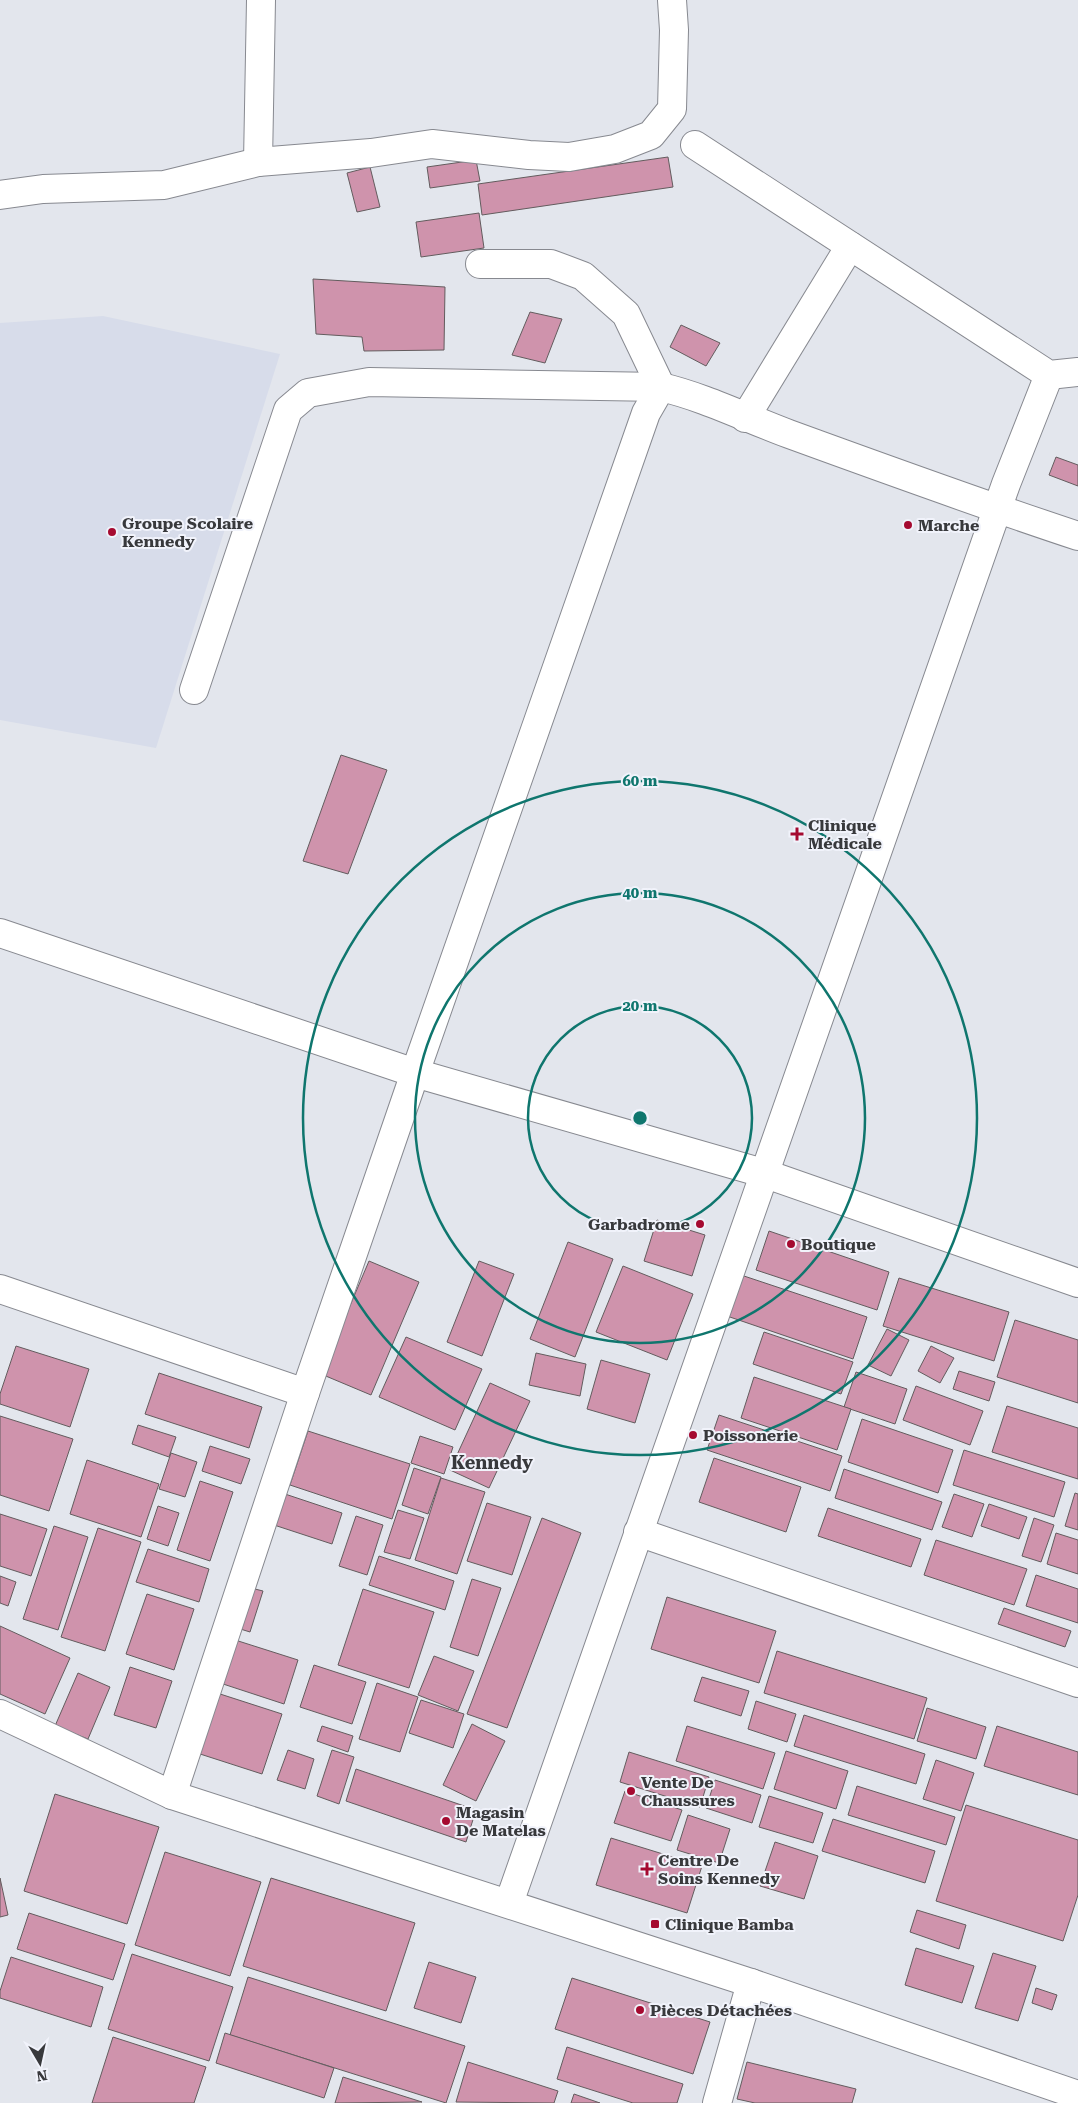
<svg xmlns="http://www.w3.org/2000/svg" width="1078" height="2103" font-family="'Roboto Serif',serif">
  <style>
    .built { fill: #d7dcea }
    .building { fill: #cf93ac; stroke: #635c5e }
    .lines { fill: none; stroke-linecap: round; stroke-linejoin: round }
    .street-casing { stroke: #878990; stroke-width: 30 }
    .secondary-casing { stroke: #878990; stroke-width: 30 }
    .street { stroke: #fff; stroke-width: 28 }
    .secondary { stroke: #fff; stroke-width: 28 }
    .ring { fill: none; stroke: #0f766e; stroke-width: 2.5 }
    .poi-dot { fill: #a50a30; stroke: #f1f3fb; stroke-width: 2 }
    .labels { text-anchor: middle; dominant-baseline: central; stroke-width: 4; stroke-linejoin: round; paint-order: stroke }
    .poi-label { font-size: 16px; font-weight: bold; fill: #38393c; stroke: #f1f3fb; text-anchor: start }
    .neighbourhood-label { font-size: 18px; font-weight: bold; fill: #38393c; stroke: #f1f3fb }
    .centre { fill: #0f766e; stroke: #f1f3fb; stroke-width: 2.5 }
    .ring-label { font-size: 15px; text-anchor: middle; font-weight: bold; fill: #0f766e; stroke: #f1f3fb; stroke-width: 4; stroke-linejoin: round; paint-order: stroke }
  </style>
  <rect width="100%" height="100%" fill="#e3e6ed"/>
  <polygon class="built" points="103,316 280,354 156,748 0,720 0,323"/>
  <g class="building">
    <polygon points="668,157 673,187 482,215 478,184"/>
    <polygon points="476,160 480,181 430,188 427,167"/>
    <polygon points="370,167 380,207 357,212 347,173"/>
    <polygon points="479,213 484,248 421,257 416,222"/>
    <polygon points="313,279 445,287 444,350 364,351 362,337 316,334"/>
    <polygon points="530,312 562,319 545,363 512,355"/>
    <polygon points="681,325 720,343 706,366 670,347"/>
    <polygon points="1056,457 1078,465 1078,486 1049,475"/>
    <polygon points="341,755 387,770 348,874 303,861"/>
    <polygon points="657,1220 705,1235 692,1276 644,1261"/>
    <polygon points="769,1231 889,1272 877,1310 756,1270"/>
    <polygon points="568,1242 613,1259 575,1357 530,1339"/>
    <polygon points="369,1261 419,1282 371,1395 321,1374"/>
    <polygon points="479,1261 514,1274 482,1356 447,1342"/>
    <polygon points="623,1266 693,1294 667,1360 596,1332"/>
    <polygon points="738,1274 867,1317 853,1359 724,1315"/>
    <polygon points="899,1278 1009,1312 994,1361 883,1326"/>
    <polygon points="1015,1320 1078,1340 1078,1403 997,1377"/>
    <polygon points="887,1329 909,1340 891,1376 868,1365"/>
    <polygon points="764,1332 853,1362 841,1394 753,1364"/>
    <polygon points="406,1337 482,1369 455,1430 379,1397"/>
    <polygon points="16,1346 89,1369 70,1427 0,1404 0,1394"/>
    <polygon points="931,1346 954,1358 940,1383 918,1371"/>
    <polygon points="536,1353 586,1364 580,1396 529,1385"/>
    <polygon points="601,1360 650,1374 635,1423 587,1409"/>
    <polygon points="959,1371 995,1382 989,1401 953,1389"/>
    <polygon points="856,1372 907,1389 895,1424 844,1407"/>
    <polygon points="159,1373 262,1407 249,1448 145,1414"/>
    <polygon points="754,1377 851,1409 837,1450 741,1418"/>
    <polygon points="490,1383 530,1401 489,1488 450,1470"/>
    <polygon points="916,1386 983,1411 970,1445 903,1420"/>
    <polygon points="1007,1406 1078,1428 1078,1479 992,1452"/>
    <polygon points="719,1415 842,1456 830,1491 707,1450"/>
    <polygon points="0,1416 73,1439 49,1511 0,1495"/>
    <polygon points="862,1419 953,1450 938,1493 848,1462"/>
    <polygon points="138,1425 176,1437 169,1457 132,1444"/>
    <polygon points="308,1431 410,1464 392,1519 290,1485"/>
    <polygon points="420,1436 453,1447 444,1474 411,1463"/>
    <polygon points="210,1446 250,1459 241,1484 202,1471"/>
    <polygon points="964,1450 1065,1482 1054,1517 953,1485"/>
    <polygon points="171,1453 197,1462 185,1497 159,1489"/>
    <polygon points="714,1458 801,1487 786,1532 699,1502"/>
    <polygon points="87,1460 159,1484 141,1537 70,1514"/>
    <polygon points="414,1468 441,1477 428,1514 402,1505"/>
    <polygon points="844,1469 942,1502 932,1530 835,1498"/>
    <polygon points="441,1478 485,1492 457,1574 415,1560"/>
    <polygon points="200,1481 233,1492 210,1561 177,1550"/>
    <polygon points="282,1493 342,1513 332,1544 271,1524"/>
    <polygon points="1075,1493 1078,1494 1078,1530 1065,1526"/>
    <polygon points="954,1494 984,1504 972,1537 942,1527"/>
    <polygon points="487,1503 531,1517 512,1575 467,1561"/>
    <polygon points="989,1504 1027,1517 1019,1539 981,1526"/>
    <polygon points="158,1506 179,1513 168,1546 147,1539"/>
    <polygon points="828,1508 921,1539 911,1567 818,1536"/>
    <polygon points="398,1510 424,1518 410,1559 384,1552"/>
    <polygon points="0,1514 47,1529 31,1576 0,1566"/>
    <polygon points="356,1516 383,1525 367,1575 339,1566"/>
    <polygon points="542,1518 581,1533 507,1728 467,1714"/>
    <polygon points="1034,1518 1054,1525 1041,1562 1022,1556"/>
    <polygon points="54,1526 88,1537 58,1630 23,1619"/>
    <polygon points="98,1528 141,1542 105,1651 61,1637"/>
    <polygon points="1056,1533 1078,1540 1078,1574 1047,1564"/>
    <polygon points="936,1540 1027,1569 1014,1605 924,1575"/>
    <polygon points="148,1549 209,1569 199,1602 136,1582"/>
    <polygon points="379,1556 454,1581 445,1610 369,1585"/>
    <polygon points="1036,1575 1078,1589 1078,1623 1026,1606"/>
    <polygon points="0,1576 16,1582 8,1606 0,1603"/>
    <polygon points="472,1579 501,1588 478,1656 450,1647"/>
    <polygon points="247,1587 263,1591 250,1632 234,1627"/>
    <polygon points="363,1589 434,1612 409,1688 338,1665"/>
    <polygon points="147,1594 194,1609 174,1670 126,1654"/>
    <polygon points="667,1597 776,1631 759,1683 651,1649"/>
    <polygon points="1004,1608 1071,1631 1065,1647 998,1624"/>
    <polygon points="0,1626 70,1658 45,1714 0,1694"/>
    <polygon points="232,1639 298,1660 284,1704 217,1682"/>
    <polygon points="777,1651 927,1698 914,1739 764,1693"/>
    <polygon points="434,1656 474,1671 458,1711 418,1695"/>
    <polygon points="314,1665 366,1682 352,1724 300,1707"/>
    <polygon points="130,1667 172,1681 156,1728 114,1715"/>
    <polygon points="78,1673 110,1687 88,1739 55,1726"/>
    <polygon points="702,1677 749,1691 741,1716 694,1701"/>
    <polygon points="377,1683 418,1697 400,1752 359,1739"/>
    <polygon points="217,1693 282,1714 262,1774 197,1753"/>
    <polygon points="421,1700 464,1714 453,1748 409,1733"/>
    <polygon points="756,1701 796,1714 787,1742 748,1729"/>
    <polygon points="927,1708 986,1727 976,1759 917,1741"/>
    <polygon points="804,1715 925,1754 916,1784 794,1746"/>
    <polygon points="472,1724 505,1741 476,1801 443,1785"/>
    <polygon points="322,1726 353,1736 348,1752 317,1741"/>
    <polygon points="687,1726 775,1753 763,1789 676,1761"/>
    <polygon points="997,1726 1078,1752 1078,1795 984,1766"/>
    <polygon points="288,1750 314,1759 305,1789 277,1780"/>
    <polygon points="332,1750 354,1757 339,1804 317,1796"/>
    <polygon points="786,1751 848,1771 836,1809 774,1789"/>
    <polygon points="629,1752 709,1777 700,1807 620,1782"/>
    <polygon points="936,1760 974,1773 961,1811 923,1799"/>
    <polygon points="356,1769 476,1810 466,1842 346,1801"/>
    <polygon points="715,1780 761,1795 752,1823 706,1808"/>
    <polygon points="857,1786 955,1817 946,1845 848,1815"/>
    <polygon points="625,1791 682,1810 671,1841 614,1823"/>
    <polygon points="55,1794 159,1827 127,1924 24,1891"/>
    <polygon points="769,1796 823,1813 813,1843 759,1827"/>
    <polygon points="966,1805 1078,1840 1078,1895 1063,1941 936,1901"/>
    <polygon points="688,1815 730,1829 719,1863 677,1850"/>
    <polygon points="833,1819 935,1851 925,1883 822,1851"/>
    <polygon points="611,1838 702,1866 687,1913 596,1885"/>
    <polygon points="775,1842 818,1856 804,1899 760,1886"/>
    <polygon points="165,1852 261,1882 230,1976 135,1945"/>
    <polygon points="0,1878 8,1915 0,1917"/>
    <polygon points="271,1878 415,1923 386,2011 243,1966"/>
    <polygon points="917,1910 966,1925 959,1949 910,1932"/>
    <polygon points="29,1913 125,1944 113,1980 17,1949"/>
    <polygon points="916,1948 974,1966 962,2003 905,1985"/>
    <polygon points="993,1953 1036,1966 1018,2021 975,2008"/>
    <polygon points="132,1954 233,1987 209,2061 108,2029"/>
    <polygon points="11,1957 103,1987 91,2027 0,1998 0,1991"/>
    <polygon points="429,1962 476,1977 461,2023 414,2008"/>
    <polygon points="248,1977 465,2046 446,2103 230,2035"/>
    <polygon points="572,1978 710,2022 693,2074 555,2029"/>
    <polygon points="1036,1988 1057,1995 1052,2010 1032,2003"/>
    <polygon points="225,2033 334,2068 324,2098 216,2063"/>
    <polygon points="113,2037 206,2067 194,2103 92,2103"/>
    <polygon points="567,2047 683,2084 677,2103 633,2103 557,2079"/>
    <polygon points="468,2062 558,2091 554,2103 456,2102"/>
    <polygon points="747,2062 856,2089 852,2103 755,2103 737,2099"/>
    <polygon points="343,2077 422,2102 335,2103"/>
    <polygon points="574,2094 600,2103 571,2103"/>
  </g>
  <g class="lines">
    <g class="street-casing">
      <g id="street">
        <polyline points="695,145 1049,375 1078,372"/>
        <polyline points="258,162 261,0"/>
        <polyline points="0,195 43,189 164,185 258,162 371,153 432,144 529,155 569,157 615,149 651,135 672,109 674,30 672,0"/>
        <polyline points="480,264 551,264 583,276 626,314 661,387"/>
        <polyline points="745,418 850,246"/>
        <path d="M194,690L288,410L308,393L369,382L661,387C704,397 746,418 789,434C885,469 981,504 1078,536"/>
        <polyline points="0,933 415,1073 763,1173 1078,1283"/>
        <polyline points="0,1289 305,1393"/>
        <polyline points="638,1532 1078,1683"/>
        <polyline points="172,1795 305,1393 415,1073 646,413 661,387"/>
        <polyline points="509,1903 1006,484 1049,375"/>
        <polyline points="717,2103 751,1983"/>
      </g>
    </g>
    <g class="secondary-casing">
      <polyline id="secondary" points="0,1714 172,1795 751,1983 1078,2095"/>
    </g>
    <use href="#street" class="street"/>
    <use href="#secondary" class="secondary"/>
  </g>
  <g class="ring">
    <circle cx="640" cy="1118" r="112"/>
    <circle cx="640" cy="1118" r="225"/>
    <circle cx="640" cy="1118" r="337"/>
  </g>
  <g class="poi-dot">
    <circle cx="908" cy="525" r="5"/>
    <circle cx="112" cy="532" r="5"/>
    <path d="M794.5 826.5h5v5h5v5h-5v5h-5v-5h-5v-5h5z"/>
    <circle cx="700" cy="1224" r="5"/>
    <circle cx="791" cy="1244" r="5"/>
    <circle cx="693" cy="1435" r="5"/>
    <circle cx="631" cy="1791" r="5"/>
    <circle cx="446" cy="1821" r="5"/>
    <path d="M644.5 1861.5h5v5h5v5h-5v5h-5v-5h-5v-5h5z"/>
    <rect x="650" y="1919" width="10" height="10" rx="2.5"/>
    <circle cx="640" cy="2010" r="5"/>
  </g>
  <g class="labels">
    <g class="poi-label">
      <text x="122" y="523">Groupe Scolaire<tspan x="122" dy="18">Kennedy</tspan></text>
      <text x="918" y="525">Marche</text>
      <text x="808" y="825">Clinique<tspan x="808" dy="18">Médicale</tspan></text>
      <text x="690" y="1224" text-anchor="end">Garbadrome</text>
      <text x="801" y="1244">Boutique</text>
      <text x="703" y="1435">Poissonerie</text>
      <text x="641" y="1782">Vente De<tspan x="641" dy="18">Chaussures</tspan></text>
      <text x="456" y="1812">Magasin<tspan x="456" dy="18">De Matelas</tspan></text>
      <text x="658" y="1860">Centre De<tspan x="658" dy="18">Soins Kennedy</tspan></text>
      <text x="665" y="1924">Clinique Bamba</text>
      <text x="650" y="2010">Pièces Détachées</text>
    </g>
    <g class="neighbourhood-label">
      <text x="492" y="1462">Kennedy</text>
    </g>
  </g>
  <circle cx="640" cy="1118" r="8" class="centre"/>
  <g class="ring-label">
    <text x="640" y="786">60 m</text>
    <text x="640" y="898">40 m</text>
    <text x="640" y="1011">20 m</text>
  </g>
  <g transform="translate(40 2063) rotate(171)" stroke="#f1f3fb" stroke-width="4" paint-order="stroke">
  <path d="M0-4L9 19L0 12L-9 19Z" fill="#38393c"/>
  <text y="-8" font-size="14" font-weight="bold" text-anchor="middle" fill="#38393c">N</text>
  </g>
</svg>
